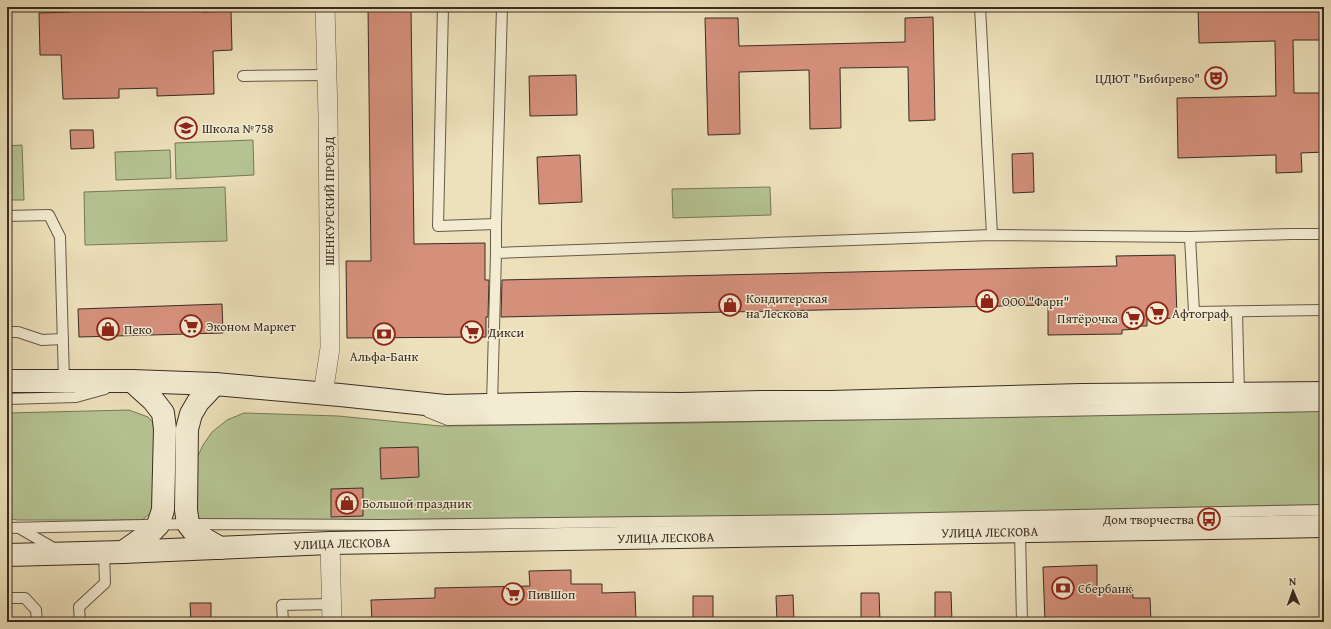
<svg xmlns="http://www.w3.org/2000/svg" width="1331" height="629" font-family="'Gentium Book Plus',serif">
  <style>
    .green { fill: #b5c392; stroke: #78785a }
    .building { fill: #d5907c; stroke: #3a2c23 }
    .lines { fill: none; stroke-linecap: round; stroke-linejoin: round }
    .lane-casing { stroke: #675949; stroke-width: 12 }
    .street-casing { stroke: #675949; stroke-width: 20 }
    .secondary-casing { stroke: #3a2c23; stroke-width: 24 }
    .lane { stroke: #f3ecd3; stroke-width: 10 }
    .street { stroke: #f3ecd3; stroke-width: 19 }
    .secondary { stroke: #f3ecd3; stroke-width: 22 }
    .labels { text-anchor: middle; dominant-baseline: central; stroke-width: 3; stroke-linejoin: round; paint-order: stroke }
    .poi-label { font-size: 13px; fill: #3a2c23; stroke: #f3ecd3; text-anchor: start }
    .street-label { font-size: 13px; fill: #3a2c23; stroke: #f3ecd3 }
  </style>
  <rect width="100%" height="100%" fill="#ede1bb"/>
  <filter id="stains"><feTurbulence type="fractalNoise" baseFrequency=".005" numOctaves="4"/><feColorMatrix values="0 0 0 0 .2 0 0 0 0 .09 0 0 0 0 .02 0 0 0 .5 -.17"/></filter>
  <radialGradient id="worn" r=".72"><stop offset=".6" stop-color="#630" stop-opacity="0"/><stop offset="1" stop-color="#630" stop-opacity=".3"/></radialGradient>
  <g class="green">
    <polygon points="253,140 254,175 176,179 175,143"/>
    <polygon points="22,145 24,200 7,200 7,146"/>
    <polygon points="170,150 171,178 116,180 115,152"/>
    <polygon points="225,187 227,241 85,245 84,192"/>
    <polygon points="770,187 771,215 673,218 672,189"/>
    <polygon points="129,410 148,417 157,427 152,512 142,520 17,520 7,518 7,413"/>
    <polygon points="1324,411 1324,506 213,528 198,519 196,511 197,458 203,445 212,432 227,420 244,413 338,416 440,426 685,423"/>
  </g>
  <g class="building">
    <polygon points="70,7 203,7 203,12 231,11 232,50 213,51 214,94 157,96 157,88 119,89 119,98 63,99 61,55 40,55 39,13 70,12"/>
    <polygon points="368,7 411,7 414,244 485,243 485,280 489,280 488,317 486,317 486,337 347,338 346,261 371,261"/>
    <polygon points="1198,7 1324,7 1324,40 1293,40 1294,93 1324,93 1324,152 1301,153 1302,172 1276,173 1276,155 1178,158 1177,98 1276,96 1275,41 1199,43"/>
    <polygon points="933,17 935,120 909,121 908,67 840,68 841,128 810,129 809,70 739,72 740,134 708,135 705,18 738,18 739,46 905,42 905,18"/>
    <polygon points="576,75 577,115 530,116 529,76"/>
    <polygon points="70,130 93,130 94,148 71,149"/>
    <polygon points="1033,153 1034,192 1013,193 1012,154"/>
    <polygon points="580,155 582,202 539,204 537,157"/>
    <polygon points="1175,255 1177,318 1147,319 1147,326 1138,326 1138,329 1122,330 1122,334 1048,335 1048,305 501,317 502,280 1117,266 1116,256"/>
    <polygon points="222,304 223,333 79,337 78,309"/>
    <polygon points="418,447 419,477 381,479 380,448"/>
    <polygon points="363,488 363,516 331,517 331,489"/>
    <polygon points="1097,565 1097,587 1132,586 1133,598 1150,598 1151,622 1045,622 1043,567"/>
    <polygon points="571,570 571,584 602,584 602,593 635,592 636,622 372,622 371,600 435,598 435,588 530,586 529,571"/>
    <polygon points="935,592 951,592 952,622 935,622"/>
    <polygon points="861,593 879,593 880,622 861,622"/>
    <polygon points="793,595 794,622 777,622 776,596"/>
    <rect x="693" y="596" width="20" height="26"/>
    <polygon points="190,603 211,603 211,622 191,622"/>
  </g>
  <g class="lines">
    <g class="lane-casing">
      <g id="lane">
        <polyline points="443,7 438,226 496,224 496,253"/>
        <polyline points="980,7 992,235"/>
        <polyline points="243,76 327,75"/>
        <polyline points="7,216 49,215 60,237 64,381"/>
        <polyline points="496,224 502,7"/>
        <polyline points="1190,237 1194,312 1324,310"/>
        <polyline points="1237,312 1239,393"/>
        <polyline points="7,332 18,332 42,340 63,339"/>
        <polyline points="7,399 76,397 105,389"/>
        <polyline points="492,405 496,253 992,235 1190,237 1291,234 1324,234"/>
        <polyline points="428,412 448,420 890,414 1324,406"/>
        <polyline points="7,528 188,524 381,525 828,520 1324,510"/>
        <polyline points="19,528 57,550"/>
        <polyline points="1020,532 1022,622"/>
        <polyline points="7,598 25,598 36,610 37,622"/>
        <polyline points="80,622 79,607 105,583 104,553"/>
        <polyline points="283,622 282,605 332,604"/>
      </g>
    </g>
    <g class="street-casing">
      <g id="street">
        <polyline points="323,394 330,348 328,114 325,7"/>
        <polyline points="330,543 332,622"/>
      </g>
    </g>
    <g class="secondary-casing">
      <g id="secondary">
        <polyline points="7,381 132,381 215,384 340,395 445,406 577,403 682,404 761,402 831,402 1081,395 1324,393"/>
        <polyline points="215,384 198,402 191,414 187,429 186,510 188,524 196,534 220,548"/>
        <polyline points="123,552 150,533 158,525 163,510 165,429 163,413 153,400 132,381"/>
        <path id="s1" d="M7,555L123,552L330,543L1324,526"/>
      </g>
    </g>
    <use href="#lane" class="lane"/>
    <use href="#street" class="street"/>
    <use href="#secondary" class="secondary"/>
  </g>
  <defs>
    <g id="theatre-ring" transform="scale(1.15)"><circle r="9.5" fill="#f3ecd3" stroke="#8f2418" stroke-width="1.5"/><path d="M-5-5.5Q0-4 5-5.5V0Q5 5 0 6Q-5 5-5 0ZM-3.3-2.5H-1v1.5H-3.3ZM1-2.5H3.3v1.5H1ZM-2.8 1Q0 5.5 2.8 1Z" fill="#8f2418"/></g>
    <g id="school-ring" transform="scale(1.15)"><circle r="9.5" fill="#f3ecd3" stroke="#8f2418" stroke-width="1.5"/><path d="M0-5L7-2L0 1L-7-2ZM-4 1L0 2.5L4 1V4Q0 6-4 4Z" fill="#8f2418"/></g>
    <g id="shop-ring" transform="scale(1.15)"><circle r="9.5" fill="#f3ecd3" stroke="#8f2418" stroke-width="1.5"/><path d="M-5-2.5h2.3a2.7 3.5 0 0 1 5.4 0H5L5.5 6h-11ZM-1.5-2.5h3a1.5 2.3 0 0 0-3 0Z" fill="#8f2418"/></g>
    <g id="supermarket-ring" transform="scale(1.15)"><circle r="9.5" fill="#f3ecd3" stroke="#8f2418" stroke-width="1.5"/><path d="M-6-5.5h2.5l.6 2H6L4.5 2H-2.5L-4.4-4H-6ZM-1.5 3.2a1.3 1.3 0 1 0 .1 0ZM3 3.2a1.3 1.3 0 1 0 .1 0Z" fill="#8f2418"/></g>
    <g id="bank-ring" transform="scale(1.15)"><circle r="9.5" fill="#f3ecd3" stroke="#8f2418" stroke-width="1.5"/><path d="M-6-4H6V4H-6ZM0-2.3a2.3 2.3 0 1 0 0 4.6a2.3 2.3 0 1 0 0-4.6Z" fill="#8f2418"/></g>
    <g id="bus-ring" transform="scale(1.15)"><circle r="9.5" fill="#f3ecd3" stroke="#8f2418" stroke-width="1.5"/><path d="M-5-6H5V4H4V6H2V4H-2V6H-4V4H-5ZM-3.5-4V0h7V-4ZM-3.5 1.2v1.5H-2V1.2ZM2 1.2v1.5H3.5V1.2Z" fill="#8f2418"/></g>
  </defs>
  <g fill-rule="evenodd">
    <use href="#theatre-ring" x="1216" y="78"/>
    <use href="#school-ring" x="186" y="128"/>
    <use href="#shop-ring" x="987" y="301"/>
    <use href="#shop-ring" x="730" y="305"/>
    <use href="#supermarket-ring" x="1157" y="313"/>
    <use href="#supermarket-ring" x="1133" y="318"/>
    <use href="#supermarket-ring" x="191" y="326"/>
    <use href="#shop-ring" x="108" y="329"/>
    <use href="#supermarket-ring" x="472" y="332"/>
    <use href="#bank-ring" x="384" y="334"/>
    <use href="#shop-ring" x="347" y="503"/>
    <use href="#bus-ring" x="1209" y="519"/>
    <use href="#bank-ring" x="1063" y="588"/>
    <use href="#supermarket-ring" x="513" y="594"/>
  </g>
  <g class="labels">
    <g class="poi-label">
      <text x="1200" y="78" text-anchor="end">ЦДЮТ "Бибирево"</text>
      <text x="202" y="128">Школа №758</text>
      <text x="746" y="298">Кондитерская<tspan x="746" dy="15">на Лескова</tspan></text>
      <text x="1002" y="301">ООО "Фарн"</text>
      <text x="1172" y="313">Афтограф</text>
      <text x="1118" y="318" text-anchor="end">Пятёрочка</text>
      <text x="206" y="326">Эконом Маркет</text>
      <text x="124" y="329">Пеко</text>
      <text x="488" y="332">Дикси</text>
      <text x="384" y="356" text-anchor="middle">Альфа-Банк</text>
      <text x="362" y="503">Большой праздник</text>
      <text x="1194" y="519" text-anchor="end">Дом творчества</text>
      <text x="1078" y="588">Сбербанк</text>
      <text x="528" y="594">ПивШоп</text>
    </g>
    <g class="street-label">
      <text transform="translate(329 201) rotate(-90)">ШЕНКУРСКИЙ ПРОЕЗД</text>
      <text stroke="none"><textPath href="#s1" startOffset="983">УЛИЦА ЛЕСКОВА</textPath></text>
      <text stroke="none"><textPath href="#s1" startOffset="659">УЛИЦА ЛЕСКОВА</textPath></text>
      <text stroke="none"><textPath href="#s1" startOffset="335">УЛИЦА ЛЕСКОВА</textPath></text>
    </g>
  </g>
  <rect width="1331" height="629" fill="none" stroke="#ede1bb" stroke-width="24"/>
  <rect x="8" y="8" width="1315" height="613" fill="none" stroke="#3a2c23" stroke-width="2"/>
  <rect x="12" y="12" width="1307" height="605" fill="none" stroke="#3a2c23"/>
  <g transform="translate(1293 591) rotate(358)" stroke="#f3ecd3" stroke-width="3" paint-order="stroke">
  <path d="M0-3L7 15L0 10L-7 15Z" fill="#3a2c23"/>
  <text y="-6" font-size="11" font-weight="bold" text-anchor="middle" fill="#3a2c23">N</text>
  </g>
  <rect width="100%" height="100%" filter="url(#stains)"/>
  <rect width="100%" height="100%" fill="url(#worn)"/>
</svg>
